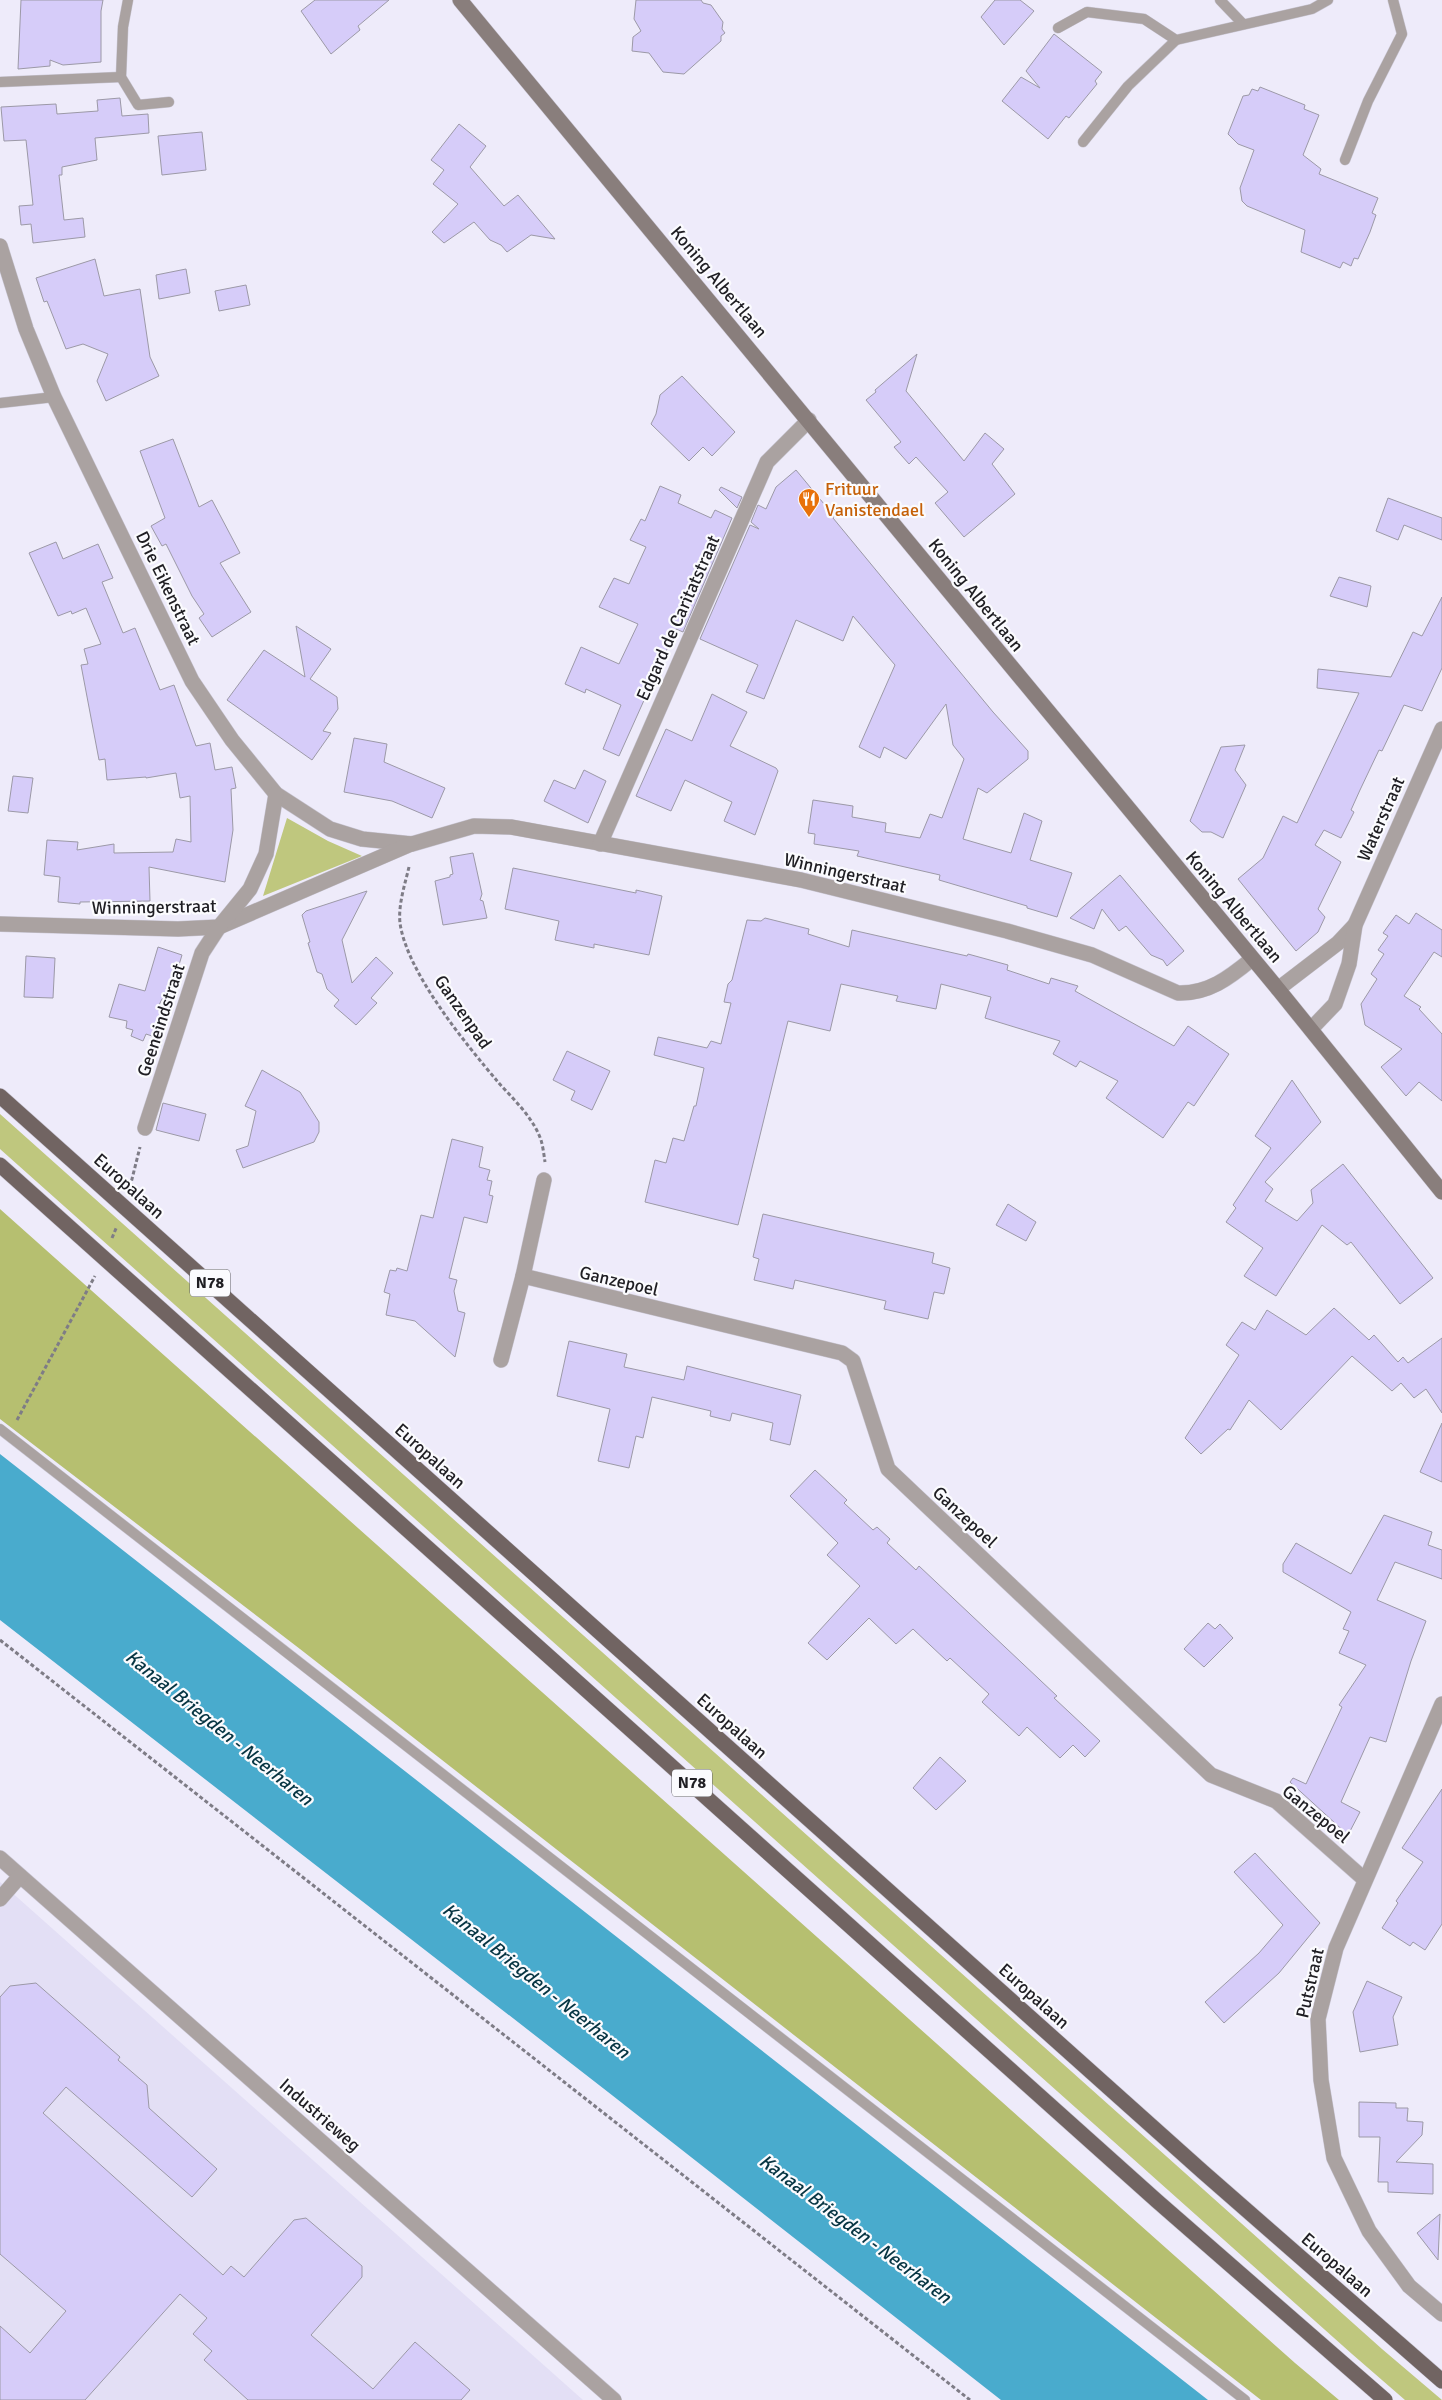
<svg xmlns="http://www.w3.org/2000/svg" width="1442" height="2400" font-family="Signika,sans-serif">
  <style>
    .built { fill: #e3dff5 }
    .green { fill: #bfc77e }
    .forest { fill: #b6bf70 }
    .water { fill: #49abcd }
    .building { fill: #d6ccf9; stroke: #9c99a7 }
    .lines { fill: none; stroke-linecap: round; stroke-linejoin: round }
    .lane-casing { stroke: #c9c6d3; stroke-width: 11 }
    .street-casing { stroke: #c9c6d3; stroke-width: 16 }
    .secondary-casing { stroke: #c9c6d3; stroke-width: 16 }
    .primary-casing { stroke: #c9c6d3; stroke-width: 16 }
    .path { stroke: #7e7c86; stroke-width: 3; stroke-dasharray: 4 2.5; stroke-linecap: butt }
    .lane { stroke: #aaa2a1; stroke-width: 10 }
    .street { stroke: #aaa2a1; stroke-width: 15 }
    .secondary { stroke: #897e7c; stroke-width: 15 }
    .primary { stroke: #716462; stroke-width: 15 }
    .labels { text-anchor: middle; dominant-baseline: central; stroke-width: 4.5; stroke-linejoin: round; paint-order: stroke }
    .shield { fill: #fbfbfe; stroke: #616065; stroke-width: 1 }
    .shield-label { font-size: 16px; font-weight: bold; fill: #1f1e23 }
    .street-label { font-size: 18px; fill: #1f1e23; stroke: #fbfbfe }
    .food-label { font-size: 18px; fill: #c56008; stroke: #fbfbfe; text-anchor: start }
    .water-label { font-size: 19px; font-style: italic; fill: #073543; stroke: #fbfbfe }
  </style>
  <rect width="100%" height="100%" fill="#eeebfa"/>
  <polygon class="built" points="0,1882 583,2400 0,2400"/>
  <g class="green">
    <polygon points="287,818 328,841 362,856 263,896"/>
    <polygon points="0,1114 1382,2349 1442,2400 1405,2400 1352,2354 0,1149"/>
  </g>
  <polygon class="forest" points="0,1209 1295,2363 1339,2400 1261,2400 300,1649 0,1419"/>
  <polygon class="water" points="0,1454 1208,2400 1001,2400 608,2092 0,1620"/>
  <g class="building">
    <polygon points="21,0 103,0 101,11 101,62 63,65 50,60 50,66 18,69"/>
    <polygon points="315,0 389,0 358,26 360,30 331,54 301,11"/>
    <polygon points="636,0 701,0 703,3 711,5 723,22 722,29 725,33 721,36 721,41 684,74 663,72 649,53 632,51 633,37 641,31 634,19"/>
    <polygon points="995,0 1020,0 1034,11 1004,45 981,17"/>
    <polygon points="1054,34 1102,72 1095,81 1097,84 1069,118 1066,116 1048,139 1002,101 1021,77 1040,88 1026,71"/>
    <polygon points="1260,87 1305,105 1304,109 1319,115 1303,155 1321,169 1319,174 1378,198 1372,213 1376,215 1370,232 1358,259 1354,258 1351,266 1343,262 1340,268 1301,252 1305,230 1247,206 1242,201 1240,188 1254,150 1238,144 1228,134 1243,96 1249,95 1252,89 1258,91"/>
    <polygon points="120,98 122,116 148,114 149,133 95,138 97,160 62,167 62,175 59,175 64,220 83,218 85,237 33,243 31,224 21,225 19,206 33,205 26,140 4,141 1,107 56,104 57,114 98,111 97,100"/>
    <polygon points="459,124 486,146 470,167 504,206 518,195 555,239 531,235 507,252 501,245 490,240 474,222 444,243 432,232 458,204 433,184 444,170 431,160"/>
    <polygon points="202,132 206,170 162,175 158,136"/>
    <polygon points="95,259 104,296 140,289 150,357 159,376 106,401 97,381 108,354 83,344 66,349 47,301 44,302 36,278"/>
    <polygon points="186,269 190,293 159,299 156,275"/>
    <polygon points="246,285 250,305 219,311 215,291"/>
    <polygon points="917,354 906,391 964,461 985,433 1004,449 992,464 1015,494 964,537 935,503 948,492 916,457 909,464 894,447 901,442 866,400 876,392 875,390"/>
    <polygon points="682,376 735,432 712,456 703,447 689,461 651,424 656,414 660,395"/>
    <polygon points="173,439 199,507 212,500 240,553 220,563 251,612 212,637 199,618 204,614 192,596 166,544 162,546 151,526 165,518 140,451"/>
    <polygon points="796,470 834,516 833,518 993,712 1028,751 1028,759 987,793 978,788 963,839 1011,853 1024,813 1042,821 1030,860 1072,873 1057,917 1027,908 1027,906 939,880 940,875 857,856 859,851 814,844 815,834 808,833 813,800 853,806 852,817 886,823 885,832 920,838 930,814 942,818 964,759 953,745 946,704 906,759 884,747 880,758 859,747 895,665 853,616 843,641 796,620 764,699 746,692 758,665 700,639 750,525 759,529 751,522 758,505 766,509 776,487"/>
    <polygon points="660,486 681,495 678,503 711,518 715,510 732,518 683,632 676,629 619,756 603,749 621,705 586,689 585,693 565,684 581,647 619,664 638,624 599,607 614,578 629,584 646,547 630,540 641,519 645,521"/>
    <polygon points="721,487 742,497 737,508 719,490"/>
    <polygon points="1388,498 1442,518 1442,540 1404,525 1398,540 1376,531"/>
    <polygon points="56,542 63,559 98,544 113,578 102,582 123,633 135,628 160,690 174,685 196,746 210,743 215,770 232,767 236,788 231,789 233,830 225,882 149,867 150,901 80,902 80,904 58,902 60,877 44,875 47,840 78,842 77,850 114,844 114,853 173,852 176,839 191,842 190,796 180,798 176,773 146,778 146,777 107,780 105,759 99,760 81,665 88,664 84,649 101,644 86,608 72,614 71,611 58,616 29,553"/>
    <polygon points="1339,577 1371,586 1367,607 1330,596"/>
    <polygon points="1442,597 1442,668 1422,711 1404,705 1382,751 1379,750 1360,790 1351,810 1354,812 1341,838 1324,830 1315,845 1341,862 1318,909 1325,917 1318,932 1296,951 1238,879 1263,858 1283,816 1297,823 1359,693 1317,688 1318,669 1391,677 1413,632 1422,636"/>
    <polygon points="296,626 331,649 310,679 337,697 338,709 323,731 331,733 312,760 227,700 264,650 305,677"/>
    <polygon points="712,694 747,712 730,746 776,768 778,771 755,835 724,821 732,802 685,780 671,811 636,796 666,729 692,741"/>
    <polygon points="354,738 387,744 384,762 445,788 432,818 392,801 344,792"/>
    <polygon points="1245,745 1235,770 1246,785 1223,838 1211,832 1202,832 1190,821 1221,747"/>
    <polygon points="584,770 606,781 588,823 544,801 554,780 575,789"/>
    <polygon points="13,776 33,778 28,813 8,811"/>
    <polygon points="473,853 482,894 480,900 483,901 487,918 443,925 435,881 450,877 450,875 453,874 450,857"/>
    <polygon points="513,868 636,893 636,890 662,896 649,955 594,944 594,948 555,940 559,921 505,909"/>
    <polygon points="1120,875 1184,951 1167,966 1163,960 1151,955 1126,926 1119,931 1102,909 1094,929 1070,918"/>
    <polygon points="367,891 342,940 352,983 376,957 393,973 371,998 377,1003 356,1025 334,1006 339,1000 327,989 322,974 317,972 308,943 310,942 302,915 306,911"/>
    <polygon points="1416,913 1442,930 1442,957 1434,952 1404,996 1421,1007 1419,1009 1442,1034 1442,1101 1419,1082 1406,1096 1381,1067 1402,1049 1365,1025 1361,1004 1377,979 1371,974 1384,954 1378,950 1388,936 1383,933 1396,915 1409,924"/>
    <polygon points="765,918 809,929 808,934 849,947 852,930 967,956 968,954 1008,965 1007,970 1049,984 1051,978 1078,986 1075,991 1174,1046 1188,1026 1229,1054 1194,1106 1188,1102 1163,1138 1106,1098 1118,1081 1080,1061 1076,1067 1053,1054 1060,1041 985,1018 991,997 941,984 936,1009 896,1001 898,996 841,984 830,1031 788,1021 738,1225 645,1202 655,1160 666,1163 673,1138 684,1141 694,1106 696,1106 704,1068 654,1055 658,1037 707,1048 711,1041 721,1044 731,1003 724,1002 728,984 732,980 747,920 761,921"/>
    <polygon points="158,947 182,955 168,1001 162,999 157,1009 165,1013 158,1038 146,1034 143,1041 131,1036 133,1030 126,1028 127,1021 109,1017 119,984 145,991"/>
    <polygon points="26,956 55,958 53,998 24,997"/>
    <polygon points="567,1051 610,1071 592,1110 571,1100 575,1091 553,1080"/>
    <polygon points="262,1070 300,1092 319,1122 319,1132 314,1142 243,1168 236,1150 248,1146 256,1111 245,1106"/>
    <polygon points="1292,1080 1321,1122 1265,1182 1273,1189 1265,1201 1297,1221 1313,1203 1311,1190 1343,1164 1433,1278 1400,1304 1351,1242 1347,1245 1322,1225 1276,1296 1244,1276 1263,1248 1226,1222 1236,1208 1233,1205 1271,1148 1255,1136"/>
    <polygon points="163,1103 206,1114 199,1141 156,1130"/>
    <polygon points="452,1139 483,1147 479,1167 490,1170 487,1180 492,1181 489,1195 493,1196 487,1223 464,1217 449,1278 457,1280 454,1291 458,1311 465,1313 455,1357 415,1321 386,1315 390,1294 384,1292 390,1270 396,1271 397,1268 407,1271 421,1215 433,1218"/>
    <polygon points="1008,1204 1036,1222 1026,1241 996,1225"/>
    <polygon points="763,1214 934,1253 932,1263 950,1268 944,1294 934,1292 928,1319 884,1309 886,1301 795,1280 793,1289 754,1280 759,1259 753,1257"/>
    <polygon points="1334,1308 1369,1340 1374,1335 1398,1362 1403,1357 1408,1363 1442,1338 1442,1413 1426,1389 1414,1398 1401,1383 1392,1391 1352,1356 1281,1430 1249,1400 1230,1430 1228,1429 1201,1454 1185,1438 1239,1355 1226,1345 1242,1322 1255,1330 1267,1310 1306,1335"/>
    <polygon points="569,1341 627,1354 624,1367 684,1380 687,1366 801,1395 790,1445 770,1440 773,1423 732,1413 730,1421 710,1416 711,1411 652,1397 643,1438 636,1436 629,1468 598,1461 610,1409 557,1396"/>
    <polygon points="1442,1423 1442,1482 1420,1472"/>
    <polygon points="815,1470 847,1500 844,1503 873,1530 877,1527 890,1539 887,1543 916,1570 919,1566 1057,1696 1054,1698 1100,1741 1085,1757 1073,1745 1060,1758 1027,1727 1019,1736 982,1702 989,1694 950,1658 947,1661 913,1629 896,1644 869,1618 827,1660 808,1643 860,1586 827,1555 838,1543 790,1496"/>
    <polygon points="1384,1515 1432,1532 1428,1545 1442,1550 1442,1579 1395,1562 1377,1600 1426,1621 1411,1661 1386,1742 1370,1737 1341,1802 1360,1812 1348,1835 1290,1782 1293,1778 1306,1784 1342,1707 1339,1705 1366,1665 1339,1653 1349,1631 1343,1629 1351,1612 1283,1572 1283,1564 1296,1543 1351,1574"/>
    <polygon points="1208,1623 1215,1629 1220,1624 1233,1638 1204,1667 1184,1649"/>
    <polygon points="940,1757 966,1781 936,1810 913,1788"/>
    <polygon points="1442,1789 1442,1924 1425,1950 1413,1942 1410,1946 1382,1928 1398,1903 1396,1901 1423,1862 1402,1848"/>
    <polygon points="1255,1853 1320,1923 1279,1973 1224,2023 1205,2002 1259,1953 1283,1925 1234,1872"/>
    <polygon points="1367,1981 1402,1997 1393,2017 1398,2045 1360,2052 1353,2012"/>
    <polygon points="36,1983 120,2057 118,2060 147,2085 149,2108 217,2169 192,2197 66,2087 43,2113 223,2275 231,2266 244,2277 294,2220 306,2218 362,2266 362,2277 311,2335 373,2389 415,2342 470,2390 461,2400 248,2400 204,2360 212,2351 193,2334 207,2318 180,2294 85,2400 0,2400 0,2326 30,2353 66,2311 0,2254 0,1997 10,1986"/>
    <polygon points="1359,2102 1396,2103 1396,2108 1408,2108 1407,2121 1423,2122 1422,2135 1396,2162 1433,2164 1433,2194 1388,2192 1388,2182 1378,2182 1380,2137 1359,2137"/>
    <polygon points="1440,2214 1438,2260 1417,2233"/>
  </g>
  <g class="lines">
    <g class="lane-casing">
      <g id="lane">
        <polyline points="128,0 123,27 121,77 138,105 169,102"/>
        <polyline points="1220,0 1243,24"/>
        <polyline points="1058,28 1087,12 1144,19 1176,40 1312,9 1328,0"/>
        <polyline points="0,82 121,77"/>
        <polyline points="1083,142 1128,86 1176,40"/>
        <polyline points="1345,160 1368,101 1402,34 1393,0"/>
        <polyline points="0,403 54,397"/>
        <polyline points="0,1429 1245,2400"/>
      </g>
    </g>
    <g class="street-casing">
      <g id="street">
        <path d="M0,246L26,329L54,397L192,681L232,740L276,794L330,829L362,839L412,844L474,826L511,827L801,880L1007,931L1092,955L1178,993C1208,994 1229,978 1252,959"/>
        <polyline points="600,844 767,462 809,420"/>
        <polyline points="0,924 178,929 219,927 411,844"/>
        <polyline points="1278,989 1338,943 1355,925"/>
        <polyline points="1311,1029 1335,1004 1349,964 1355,925 1442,729"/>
        <polyline points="145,1128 202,953 219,927 250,889 266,854 276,794"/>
        <polyline points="523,1276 842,1353 853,1361 888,1469 1211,1775 1276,1801 1364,1879"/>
        <polyline points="501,1360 523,1276 544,1180"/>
        <polyline points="1442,1704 1336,1948 1318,2019 1321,2080 1334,2158 1369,2231 1409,2286 1442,2314"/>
        <polyline points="0,1858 614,2400"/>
        <polyline points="0,1899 20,1876"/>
      </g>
    </g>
    <g class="secondary-casing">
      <polyline id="secondary" points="460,0 1278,989 1442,1192"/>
    </g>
    <g class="primary-casing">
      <g id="primary">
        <polyline points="0,1096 1203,2172 1442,2381"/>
        <polyline points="0,1165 1157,2201 1385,2400"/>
      </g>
    </g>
    <g class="path">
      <path d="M409,867C405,884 398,905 400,923C407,973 466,1044 498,1082C513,1099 533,1117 541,1140C543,1147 544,1155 545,1162"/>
      <polyline points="130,1187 140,1147"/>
      <polyline points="112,1238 117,1226"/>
      <polyline points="17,1420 95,1276"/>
      <polyline points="0,1640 970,2400"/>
    </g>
    <use href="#lane" class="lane"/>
    <use href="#street" class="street"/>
    <use href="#secondary" class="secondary"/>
    <use href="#primary" class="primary"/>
  </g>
  <defs>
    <g id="restaurant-pin" transform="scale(1.125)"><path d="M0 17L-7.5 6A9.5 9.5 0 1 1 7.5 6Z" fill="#e8710a" stroke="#fbfbfe"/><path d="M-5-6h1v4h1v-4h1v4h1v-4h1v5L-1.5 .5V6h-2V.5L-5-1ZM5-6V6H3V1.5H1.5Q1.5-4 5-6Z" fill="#fff"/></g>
  </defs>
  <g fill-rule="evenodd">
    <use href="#restaurant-pin" x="809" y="499"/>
  </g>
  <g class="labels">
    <g class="shield">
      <rect x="190" y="1269.5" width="40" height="27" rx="4"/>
      <rect x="672" y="1769.5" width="40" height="27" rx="4"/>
    </g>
    <g class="shield-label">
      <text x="210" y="1283">N78</text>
      <text x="692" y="1783">N78</text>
    </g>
    <g class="street-label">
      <text transform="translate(719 282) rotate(50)">Koning Albertlaan</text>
      <text transform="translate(168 588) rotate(64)">Drie Eikenstraat</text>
      <text transform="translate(976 595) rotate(51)">Koning Albertlaan</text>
      <text transform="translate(678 618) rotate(-66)">Edgard de Caritatstraat</text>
      <text transform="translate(1381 819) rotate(-66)">Waterstraat</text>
      <text transform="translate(845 873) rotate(13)">Winningerstraat</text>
      <text transform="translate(154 907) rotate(-1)">Winningerstraat</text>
      <text transform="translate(1234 907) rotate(50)">Koning Albertlaan</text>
      <text transform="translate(463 1012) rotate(55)">Ganzenpad</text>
      <text transform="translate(161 1020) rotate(-72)">Geeneindstraat</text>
      <text transform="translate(129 1186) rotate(42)">Europalaan</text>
      <text transform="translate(619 1281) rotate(13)">Ganzepoel</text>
      <text transform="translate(430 1456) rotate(42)">Europalaan</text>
      <text transform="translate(965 1517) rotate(43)">Ganzepoel</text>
      <text transform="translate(732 1726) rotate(42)">Europalaan</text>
      <text transform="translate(1316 1814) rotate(39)">Ganzepoel</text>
      <text transform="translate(1310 1983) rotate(-77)">Putstraat</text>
      <text transform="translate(1034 1996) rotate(42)">Europalaan</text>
      <text transform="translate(320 2115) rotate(41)">Industrieweg</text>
      <text transform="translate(1337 2265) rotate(41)">Europalaan</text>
    </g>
    <g class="food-label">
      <text x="825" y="489">Frituur<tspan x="825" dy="21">Vanistendael</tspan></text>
    </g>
    <g class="water-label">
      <text transform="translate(219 1728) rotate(39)">Kanaal Briegden - Neerharen</text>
      <text transform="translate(536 1981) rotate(39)">Kanaal Briegden - Neerharen</text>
      <text transform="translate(855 2229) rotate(37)">Kanaal Briegden - Neerharen</text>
    </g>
  </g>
</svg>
